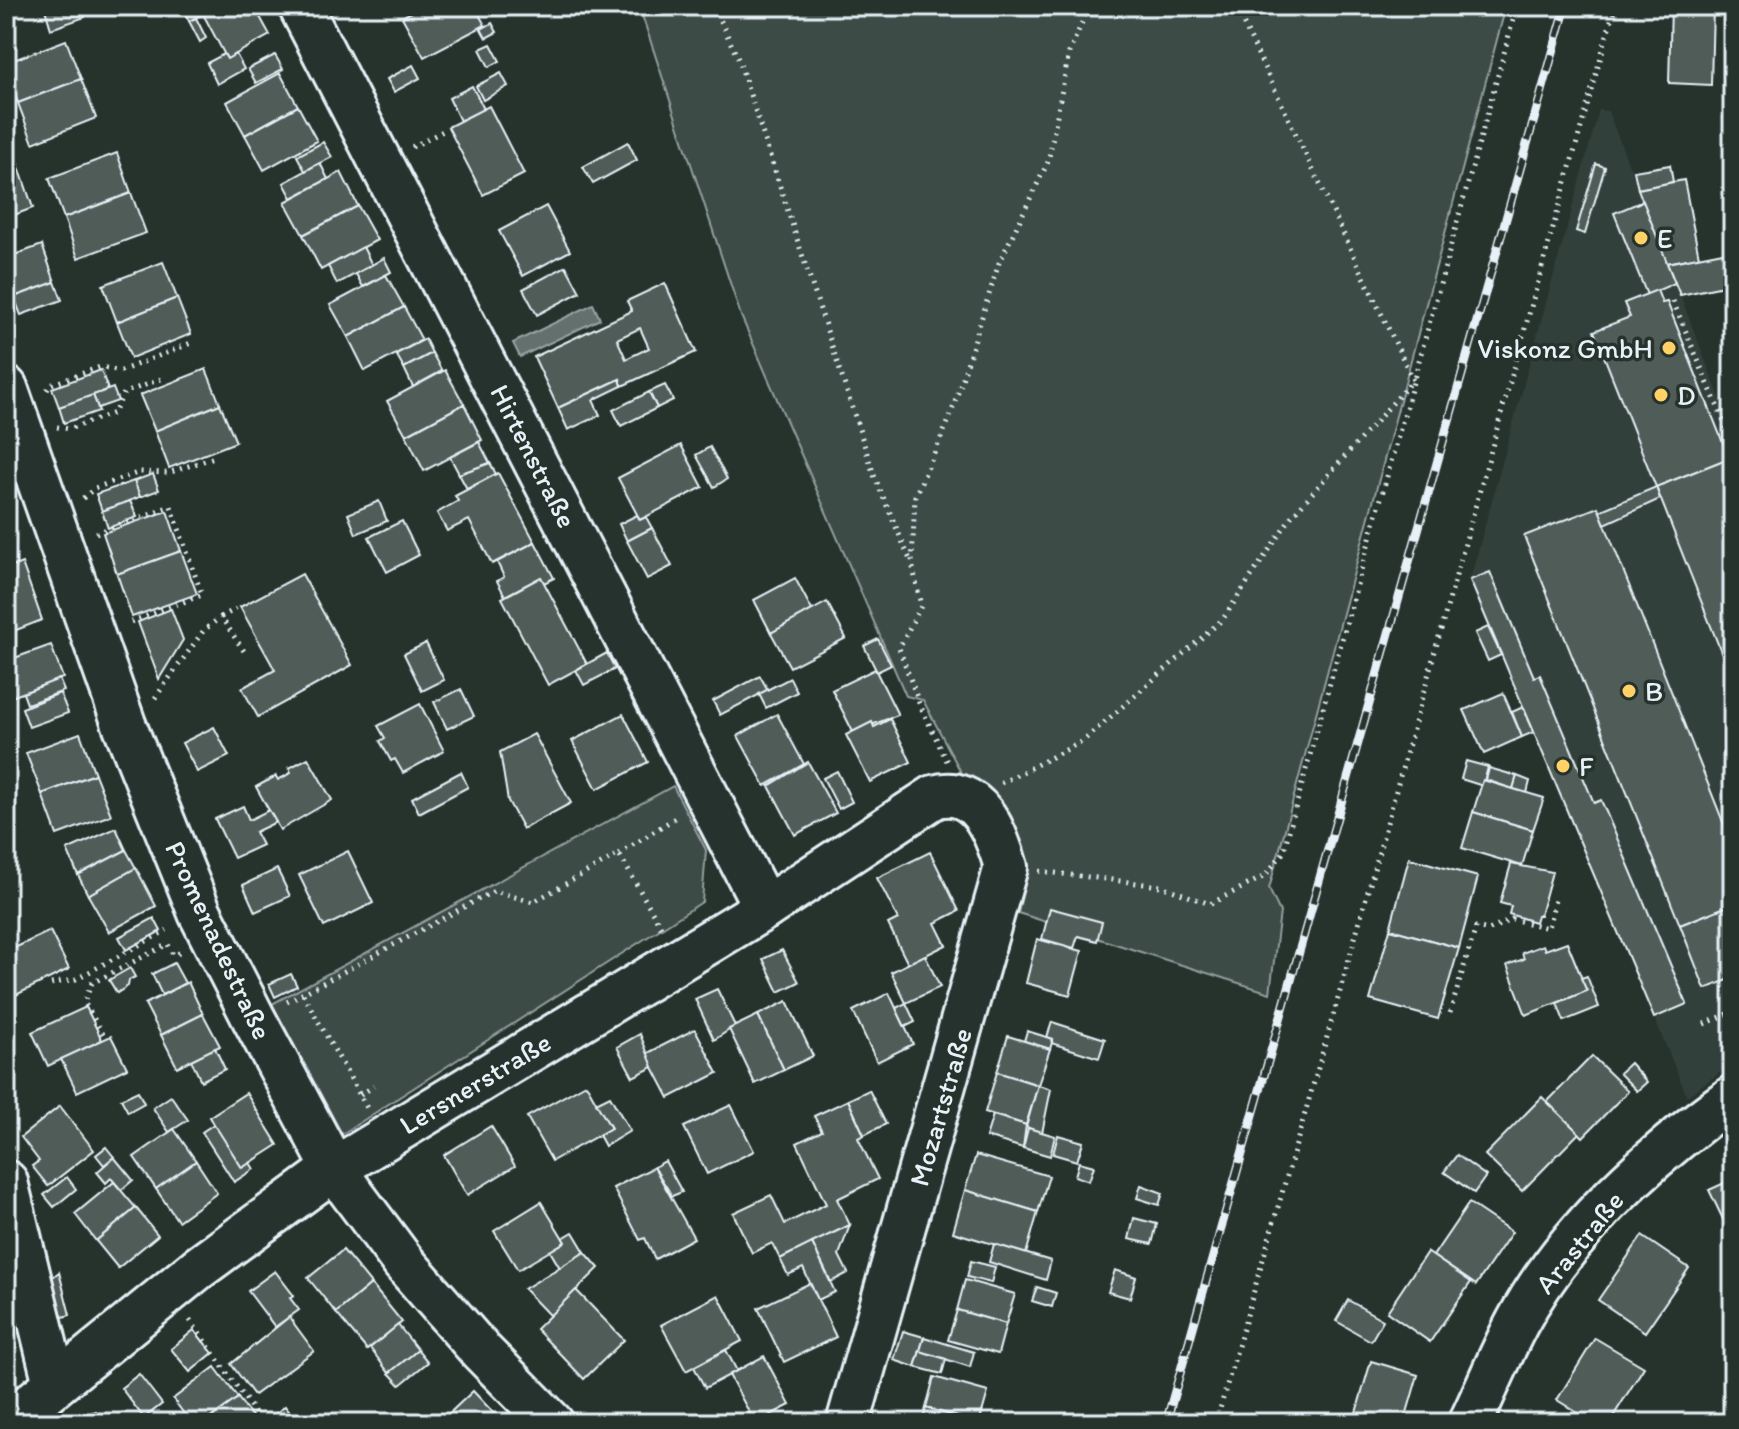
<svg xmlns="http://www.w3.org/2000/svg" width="1739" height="1429" font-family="Itim,sans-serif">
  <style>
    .built { fill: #333f3a }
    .green { fill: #3e4b47; stroke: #939ea0; stroke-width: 2 }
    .water { fill: #636f6d; stroke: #98a3a5; stroke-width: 2 }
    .building { fill: #505c59; stroke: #e8f1f8; stroke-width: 2; fill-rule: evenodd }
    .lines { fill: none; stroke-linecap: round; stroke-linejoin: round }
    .minor-casing { stroke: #e8f1f8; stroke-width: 48 }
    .path { stroke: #e8f1f8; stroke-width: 5; stroke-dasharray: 2 6; stroke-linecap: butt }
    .minor { stroke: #26332d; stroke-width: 42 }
    .rail-casing { stroke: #e8f1f8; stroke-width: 9 }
    .rail { stroke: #26332d; stroke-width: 6; stroke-dasharray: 18; stroke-linecap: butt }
    .poi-dot { fill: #ffd166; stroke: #26332d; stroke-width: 3 }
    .labels { text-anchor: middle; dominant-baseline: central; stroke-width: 7; stroke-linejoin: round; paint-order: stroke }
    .poi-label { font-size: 28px; fill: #e8f1f8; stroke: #26332d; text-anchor: start }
    .street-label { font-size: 28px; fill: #e8f1f8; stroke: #26332d }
  </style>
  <rect width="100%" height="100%" fill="#26332d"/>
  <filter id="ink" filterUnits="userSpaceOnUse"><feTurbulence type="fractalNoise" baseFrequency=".0125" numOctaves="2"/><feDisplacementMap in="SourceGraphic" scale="16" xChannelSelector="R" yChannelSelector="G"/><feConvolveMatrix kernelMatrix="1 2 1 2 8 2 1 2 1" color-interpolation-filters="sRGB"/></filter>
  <g filter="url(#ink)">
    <polygon class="built" points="1599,110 1608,111 1733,431 1733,1063 1687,1096 1470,580"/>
    <g class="green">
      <polygon points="639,6 1506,6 1269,889 1280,912 1270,993 1018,913 1027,875 1020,845 981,785 963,776 923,700 906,696 741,316"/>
      <polygon points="673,786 706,850 702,902 342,1134 272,1004"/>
    </g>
    <polygon class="water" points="593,304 600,319 520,357 513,343"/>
    <g class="building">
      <polygon points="6,6 34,6 6,16"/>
      <polygon points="44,6 81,6 85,17 51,29"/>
      <polygon points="181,6 218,6 189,21"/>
      <polygon points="218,6 254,6 270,35 227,59 203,14"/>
      <polygon points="422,6 474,6 485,25 424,57 402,17"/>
      <polygon points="1671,6 1713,6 1711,85 1669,83"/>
      <polygon points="196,18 206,38 200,42 189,21"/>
      <polygon points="492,23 497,32 486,38 481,29"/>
      <polygon points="66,40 81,79 18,103 6,74 6,63"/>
      <polygon points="491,44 500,61 489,67 480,49"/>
      <polygon points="224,54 227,59 236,54 244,69 217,84 207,63"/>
      <polygon points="275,55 283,69 256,83 248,69"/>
      <polygon points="413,65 420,78 394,92 387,79"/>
      <polygon points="1728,68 1733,68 1733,100 1727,100"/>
      <polygon points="280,73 298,106 245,135 227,102"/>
      <polygon points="501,73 508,86 483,100 476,86"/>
      <polygon points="81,79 96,118 33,143 18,103"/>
      <polygon points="472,86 484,109 460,121 449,98"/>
      <polygon points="298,106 317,141 264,170 245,135"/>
      <polygon points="489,106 524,174 483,195 448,127"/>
      <polygon points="6,134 20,170 6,176"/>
      <polygon points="323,142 332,157 305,171 297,156"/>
      <polygon points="628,142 637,160 593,184 583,167"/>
      <polygon points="117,153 131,193 64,218 49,178"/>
      <polygon points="320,163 328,179 292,198 284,183"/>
      <polygon points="1596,164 1605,167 1585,234 1576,231"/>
      <polygon points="1670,165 1673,182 1638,189 1634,171"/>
      <polygon points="1733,168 1733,208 1725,169"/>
      <polygon points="20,170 33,208 6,218 6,176"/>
      <polygon points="341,172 358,206 303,235 285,202"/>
      <polygon points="1684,180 1699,257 1667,263 1638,189"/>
      <polygon points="131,193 146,233 78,258 64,218"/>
      <polygon points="1643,201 1675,283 1647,295 1614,213"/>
      <polygon points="358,206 377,240 321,270 303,235"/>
      <polygon points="546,206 570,251 523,276 499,231"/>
      <polygon points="42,245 55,282 14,297 6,274 6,258"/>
      <polygon points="363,247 372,265 337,284 328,266"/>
      <polygon points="1733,250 1733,284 1680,295 1667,263"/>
      <polygon points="384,258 391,272 363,287 356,274"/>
      <polygon points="163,262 177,298 117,322 103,285"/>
      <polygon points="566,266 580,292 537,315 523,289"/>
      <polygon points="386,275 404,307 348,337 330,305"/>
      <polygon points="55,282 62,300 21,315 14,297"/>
      <path d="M665,283L696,352L622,386L620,379L558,408L534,357L632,311L627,301ZM640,328L649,348L626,359L617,339Z"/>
      <polygon points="1657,290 1662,303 1667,302 1729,458 1656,487 1594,331 1630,317 1624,303"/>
      <polygon points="177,298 191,334 131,358 117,322"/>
      <polygon points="404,307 422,340 365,371 348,337"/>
      <polygon points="425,339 432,353 404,368 396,354"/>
      <polygon points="432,353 442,371 413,387 404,368"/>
      <polygon points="206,369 220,404 155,431 140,395"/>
      <polygon points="101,370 108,390 59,407 52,388"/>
      <polygon points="445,370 464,404 406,435 387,401"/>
      <polygon points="620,379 622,386 593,400 600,415 568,430 558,408"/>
      <polygon points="665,385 673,400 657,408 649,392"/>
      <polygon points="113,388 118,401 98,408 93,395"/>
      <polygon points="649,392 657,408 621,426 613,410"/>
      <polygon points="93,395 99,411 64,423 59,407"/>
      <polygon points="220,404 236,442 169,468 155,431"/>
      <polygon points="464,404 482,440 424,471 406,435"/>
      <polygon points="479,442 490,463 459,474 450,457"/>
      <polygon points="681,445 703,487 640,520 618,478"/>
      <polygon points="710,447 727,479 714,487 696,455"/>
      <polygon points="1729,458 1733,469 1733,682 1656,487"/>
      <polygon points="490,463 496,474 467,489 459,474"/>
      <polygon points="498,473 535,542 492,564 469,520 447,531 437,513 458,501 455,496"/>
      <polygon points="153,474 159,490 140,497 134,481"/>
      <polygon points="134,481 140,497 102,511 96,494"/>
      <polygon points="1656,487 1660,499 1605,524 1599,511"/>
      <polygon points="130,501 137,517 108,528 102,511"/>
      <polygon points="379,501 387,521 356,534 348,514"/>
      <polygon points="1598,507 1733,847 1733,904 1680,925 1524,536"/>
      <polygon points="167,511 181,551 117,574 103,533"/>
      <polygon points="637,515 640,520 646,517 652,528 627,541 619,524"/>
      <polygon points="402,521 419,555 387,572 369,537"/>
      <polygon points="652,528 672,566 647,579 627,541"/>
      <polygon points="535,542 554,578 544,583 541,577 505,596 497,581 504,577 497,562"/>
      <polygon points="181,551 197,594 132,617 117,574"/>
      <polygon points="22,563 42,620 6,634 6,569"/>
      <polygon points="1490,572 1534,677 1540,675 1594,803 1601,800 1687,1004 1654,1018 1470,580"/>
      <polygon points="302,574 352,665 258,717 242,688 275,670 240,607"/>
      <polygon points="541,577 587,664 548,685 502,598"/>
      <polygon points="795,578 812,610 771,633 754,600"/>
      <polygon points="827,602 846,638 790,667 771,633"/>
      <polygon points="171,609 183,640 159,679 138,622"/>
      <polygon points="1488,627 1501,655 1488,661 1475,633"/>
      <polygon points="878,639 891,665 877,672 864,646"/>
      <polygon points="426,643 444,680 422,691 404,654"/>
      <polygon points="51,645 63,678 6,699 6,661"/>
      <polygon points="607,653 615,669 584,685 576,670"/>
      <polygon points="875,669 898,715 853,732 832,690"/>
      <polygon points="760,676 768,690 720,715 713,701"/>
      <polygon points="790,678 797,692 766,708 759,694"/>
      <polygon points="59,679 64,691 27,704 23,693"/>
      <polygon points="461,689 474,716 447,729 434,702"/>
      <polygon points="60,693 68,713 29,727 22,708"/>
      <polygon points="1503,693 1522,737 1484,754 1464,710"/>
      <polygon points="420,704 444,751 403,773 395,759 391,761 380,741 385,738 378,726"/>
      <polygon points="1523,707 1534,732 1522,737 1512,712"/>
      <polygon points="623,714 648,762 597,789 572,741"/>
      <polygon points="777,714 804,764 765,786 738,736"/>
      <polygon points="890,719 911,762 870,782 846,735 872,722 874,727"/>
      <polygon points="214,727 229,756 197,772 182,743"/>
      <polygon points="80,733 95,774 42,794 26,753"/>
      <polygon points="534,734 571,803 523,829 508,801 500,752"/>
      <polygon points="308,758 332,800 280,830 256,787 276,776 278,780 291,773 289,768"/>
      <polygon points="1466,761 1488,767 1483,786 1461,779"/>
      <polygon points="808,762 836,813 795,835 769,786"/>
      <polygon points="1489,768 1517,776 1513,789 1486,780"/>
      <polygon points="837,771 852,802 839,809 823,778"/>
      <polygon points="461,772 468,787 419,813 412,798"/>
      <polygon points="95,774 111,815 57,835 42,794"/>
      <polygon points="1517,776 1530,781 1527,793 1513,789"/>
      <polygon points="1483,780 1544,798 1533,830 1473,812"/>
      <polygon points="243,806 249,820 269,810 276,822 255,832 262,845 234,858 215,819"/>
      <polygon points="1473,812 1533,830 1522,866 1462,848"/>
      <polygon points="116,828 126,850 78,875 67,850"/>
      <polygon points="126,850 136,868 88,895 78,875"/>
      <polygon points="348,851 373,903 324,927 299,875"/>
      <polygon points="930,852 959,911 935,923 946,945 908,964 888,924 898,919 877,878"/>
      <polygon points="1409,858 1478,877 1459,948 1390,929"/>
      <polygon points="1511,864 1552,872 1540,915 1537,915 1535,922 1509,914 1511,906 1500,903"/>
      <polygon points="136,868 156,906 109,932 88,895"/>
      <polygon points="277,869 290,896 255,912 243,885"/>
      <polygon points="1733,904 1733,978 1705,989 1680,925"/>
      <polygon points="1050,908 1102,922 1097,941 1078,936 1074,948 1042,939"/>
      <polygon points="154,918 161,931 126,950 119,937"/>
      <polygon points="1390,929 1459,948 1438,1019 1370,1000"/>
      <polygon points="50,931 69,969 16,995 6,976 6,952"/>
      <polygon points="1037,939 1082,951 1070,995 1026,983"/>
      <polygon points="1567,942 1587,991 1526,1015 1507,965 1524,959 1522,953 1543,945 1545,950"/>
      <polygon points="782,950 799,982 779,992 763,959"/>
      <polygon points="925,955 940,987 906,1003 891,972"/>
      <polygon points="174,963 185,983 162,995 152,974"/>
      <polygon points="130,968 135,977 129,980 128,986 117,993 109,980"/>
      <polygon points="291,974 297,986 275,997 269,984"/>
      <polygon points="1587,976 1599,1007 1564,1021 1557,1003 1587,991 1581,978"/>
      <polygon points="188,982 203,1014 161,1035 145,1004"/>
      <polygon points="717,989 735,1026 714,1040 695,999"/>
      <polygon points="889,993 913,1044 877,1062 853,1011"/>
      <polygon points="787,1001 813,1056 784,1070 758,1015"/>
      <polygon points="906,1003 915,1022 905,1027 896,1008"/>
      <polygon points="86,1007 102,1040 48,1066 32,1032"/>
      <polygon points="203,1014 220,1046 177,1067 161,1035"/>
      <polygon points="758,1015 784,1070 755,1084 729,1029"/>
      <polygon points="1052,1022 1105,1039 1099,1058 1051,1043 1053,1039 1047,1037"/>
      <polygon points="695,1029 718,1073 669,1098 646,1054"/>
      <polygon points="1027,1031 1053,1039 1050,1049 1024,1041"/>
      <polygon points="640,1034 653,1067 633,1077 617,1047"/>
      <polygon points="111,1036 127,1068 77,1092 61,1059"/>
      <polygon points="1008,1036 1050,1049 1038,1085 997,1072"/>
      <polygon points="215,1048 225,1069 201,1081 191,1060"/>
      <polygon points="1592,1056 1628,1091 1583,1137 1547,1102"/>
      <polygon points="1630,1063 1647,1082 1637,1091 1619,1073"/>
      <polygon points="997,1072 1038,1085 1026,1125 985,1112"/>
      <polygon points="586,1084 611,1128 552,1161 527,1117"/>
      <polygon points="1038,1085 1051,1089 1042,1133 1026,1127"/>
      <polygon points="869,1090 886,1124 864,1135 848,1100"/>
      <polygon points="138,1091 144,1103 128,1112 121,1099"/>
      <polygon points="246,1093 278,1145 242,1168 209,1117"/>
      <polygon points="171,1096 188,1120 169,1132 153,1108"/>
      <polygon points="610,1096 630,1131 605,1146 599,1135 611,1128 596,1103"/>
      <polygon points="1542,1097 1579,1133 1522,1191 1485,1155"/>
      <polygon points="848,1100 864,1135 858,1138 878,1179 837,1199 850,1225 780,1259 772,1243 752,1253 733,1213 771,1195 785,1224 826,1204 797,1143 822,1131 814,1116"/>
      <polygon points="731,1105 754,1151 707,1174 684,1127"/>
      <polygon points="60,1106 94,1150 48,1186 32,1166 39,1161 21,1137"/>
      <polygon points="993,1115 1026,1125 1023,1148 986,1137"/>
      <polygon points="214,1124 242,1168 250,1163 254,1169 234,1182 202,1132"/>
      <polygon points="491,1126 515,1166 467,1195 444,1155"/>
      <polygon points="1028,1128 1055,1136 1050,1156 1023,1148"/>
      <polygon points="174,1129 196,1161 156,1189 134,1157"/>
      <polygon points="1058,1135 1083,1142 1077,1161 1053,1154"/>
      <polygon points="106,1147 114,1157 104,1165 96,1155"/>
      <polygon points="976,1155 1049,1176 1038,1212 965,1190"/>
      <polygon points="1457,1155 1486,1176 1474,1193 1444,1172"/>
      <polygon points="114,1157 133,1180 121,1190 111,1178 106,1183 97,1172"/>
      <polygon points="196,1161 217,1193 178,1221 156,1189"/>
      <polygon points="665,1161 682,1192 672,1196 654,1167"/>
      <polygon points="1079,1162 1094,1166 1089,1181 1075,1176"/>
      <polygon points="654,1167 694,1238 655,1259 645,1238 640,1240 613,1188"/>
      <polygon points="67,1177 76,1189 54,1207 44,1195"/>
      <polygon points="1733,1179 1733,1240 1709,1190"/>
      <polygon points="114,1182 136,1208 96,1241 75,1214"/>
      <polygon points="1141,1185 1163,1193 1159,1205 1137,1198"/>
      <polygon points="965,1190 1038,1212 1026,1254 953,1232"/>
      <polygon points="541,1202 565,1242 518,1270 494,1231"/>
      <polygon points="1469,1203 1512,1232 1476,1285 1433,1256"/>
      <polygon points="136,1208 158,1235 118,1268 96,1241"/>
      <polygon points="1134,1218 1157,1224 1152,1244 1129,1239"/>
      <polygon points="850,1225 839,1255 848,1273 831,1282 812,1243"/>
      <polygon points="573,1232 585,1252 560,1268 550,1251 565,1242 563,1238"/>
      <polygon points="1642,1236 1689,1268 1645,1332 1598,1300"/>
      <polygon points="812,1243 835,1292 818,1300 803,1268 788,1275 780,1259"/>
      <polygon points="994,1244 1051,1261 1046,1280 989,1262"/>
      <polygon points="343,1250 371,1284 336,1313 308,1278"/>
      <polygon points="585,1252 599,1268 550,1316 524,1289"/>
      <polygon points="1427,1252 1471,1282 1430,1342 1387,1312"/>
      <polygon points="971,1261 995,1267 991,1283 967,1277"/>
      <polygon points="1115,1270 1136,1277 1130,1298 1108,1292"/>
      <polygon points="275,1271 294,1296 290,1298 299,1310 275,1327 248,1291"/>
      <polygon points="59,1272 70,1315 52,1320 43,1285"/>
      <polygon points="965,1280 1015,1294 1006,1324 957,1310"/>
      <polygon points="810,1283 836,1337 784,1362 758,1308"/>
      <polygon points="371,1284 402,1322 367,1350 336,1313"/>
      <polygon points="1037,1287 1056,1293 1052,1307 1032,1301"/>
      <polygon points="576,1290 624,1340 584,1379 536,1329"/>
      <polygon points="718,1295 742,1341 686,1371 661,1325"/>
      <polygon points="1348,1300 1383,1320 1371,1341 1336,1321"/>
      <polygon points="957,1310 1006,1324 998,1354 948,1340"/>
      <polygon points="289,1317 314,1351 254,1395 231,1364"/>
      <polygon points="398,1325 418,1350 389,1373 370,1348"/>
      <polygon points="194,1330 213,1353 190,1372 171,1349"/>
      <polygon points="903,1331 924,1337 915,1367 894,1360"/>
      <polygon points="924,1337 974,1352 970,1367 920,1351"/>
      <polygon points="1595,1338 1644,1367 1609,1423 1594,1423 1557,1400"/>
      <polygon points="418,1350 428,1362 400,1385 389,1373"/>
      <polygon points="726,1350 737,1371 705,1388 694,1367"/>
      <polygon points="920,1351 946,1359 942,1374 915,1367"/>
      <polygon points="764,1356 790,1405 755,1423 729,1375"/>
      <polygon points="1371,1361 1418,1375 1404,1423 1353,1423"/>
      <polygon points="215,1367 238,1398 204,1423 191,1423 173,1399"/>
      <polygon points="139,1374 162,1404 144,1418 121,1388"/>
      <polygon points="934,1377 988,1392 979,1423 926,1408"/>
      <polygon points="473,1391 503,1423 439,1423"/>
      <polygon points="238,1398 257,1423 204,1423"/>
      <polygon points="285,1406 298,1423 270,1423 268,1420"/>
      <polygon points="926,1408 978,1423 922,1423"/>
      <polygon points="96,1411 101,1423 84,1423 82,1416"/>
    </g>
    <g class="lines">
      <g class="minor-casing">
        <g id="minor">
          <polyline points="300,6 765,908"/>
          <polyline points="6,388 124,724 200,913 254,1019 334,1169 404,1263 480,1350 552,1423"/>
          <polyline points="6,1182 55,1384"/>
          <path d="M8,1423L197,1269L334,1169L765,908L934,797C978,784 996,832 1006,867L848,1423"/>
          <path d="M1470,1423C1486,1390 1500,1355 1517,1323C1566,1231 1650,1156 1733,1097"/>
        </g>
      </g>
      <g class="path">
        <polyline points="714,6 739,61 875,478 911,562"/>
        <polyline points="412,147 445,130"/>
        <polyline points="1673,301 1733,443"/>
        <polyline points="47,390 50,385 100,367 121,371 191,343"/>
        <polyline points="57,427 69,429 114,413 124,393 161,379"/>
        <polyline points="83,498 95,488 140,472 168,473 215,457"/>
        <polyline points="96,533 171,506 202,595 128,623"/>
        <polyline points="221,617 236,609"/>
        <polyline points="155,698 204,630 221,617 246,654"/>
        <polyline points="947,761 919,703 899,648 921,606 912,563 915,496 950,418 999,263 1048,162 1069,53 1089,6"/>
        <polyline points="1001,783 1083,741 1223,619 1291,517 1413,380 1235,6"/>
        <polyline points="619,854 678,816"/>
        <polyline points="1039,871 1161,886 1210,904 1265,876 1283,853 1517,6"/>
        <polyline points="51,984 76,979 167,930"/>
        <polyline points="303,994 367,1108"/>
        <polyline points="287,1002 494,891 533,902 619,854 661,927"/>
        <polyline points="1450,1013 1476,927 1489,930 1512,919 1548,928 1555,900"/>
        <polyline points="1704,1024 1733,1012"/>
        <polyline points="103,1034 84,1002 92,983 168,944 173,955 182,952"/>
        <polyline points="360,1095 374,1086"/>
        <polyline points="190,1320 260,1420"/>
        <polyline points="1216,1423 1339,995 1615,6"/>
      </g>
      <use href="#minor" class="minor"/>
      <g class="rail-casing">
        <polyline id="rail" points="1166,1423 1566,6"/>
      </g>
      <use href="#rail" class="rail"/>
    </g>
  </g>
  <g class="poi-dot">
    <circle cx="1641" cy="238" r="8"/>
    <circle cx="1669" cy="348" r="8"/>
    <circle cx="1661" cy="395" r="8"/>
    <circle cx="1629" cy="691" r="8"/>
    <circle cx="1563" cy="766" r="8"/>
  </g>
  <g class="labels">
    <g class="poi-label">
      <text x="1657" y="238">E</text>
      <text x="1653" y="348" text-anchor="end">Viskonz GmbH</text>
      <text x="1677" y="395">D</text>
      <text x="1645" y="691">B</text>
      <text x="1579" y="766">F</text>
    </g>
    <g class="street-label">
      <text transform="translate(534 456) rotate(63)">Hirtenstraße</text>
      <text transform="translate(219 940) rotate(65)">Promenadestraße</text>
      <text transform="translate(475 1083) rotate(-31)">Lersnerstraße</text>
      <text transform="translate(940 1107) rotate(-74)">Mozartstraße</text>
      <text transform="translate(1579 1242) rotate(-51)">Arastraße</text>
    </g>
  </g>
  <rect width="1739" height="1429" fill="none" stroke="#26332d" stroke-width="32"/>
  <rect x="16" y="16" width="1707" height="1397" fill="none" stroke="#e8f1f8" stroke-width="3" filter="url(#ink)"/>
</svg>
